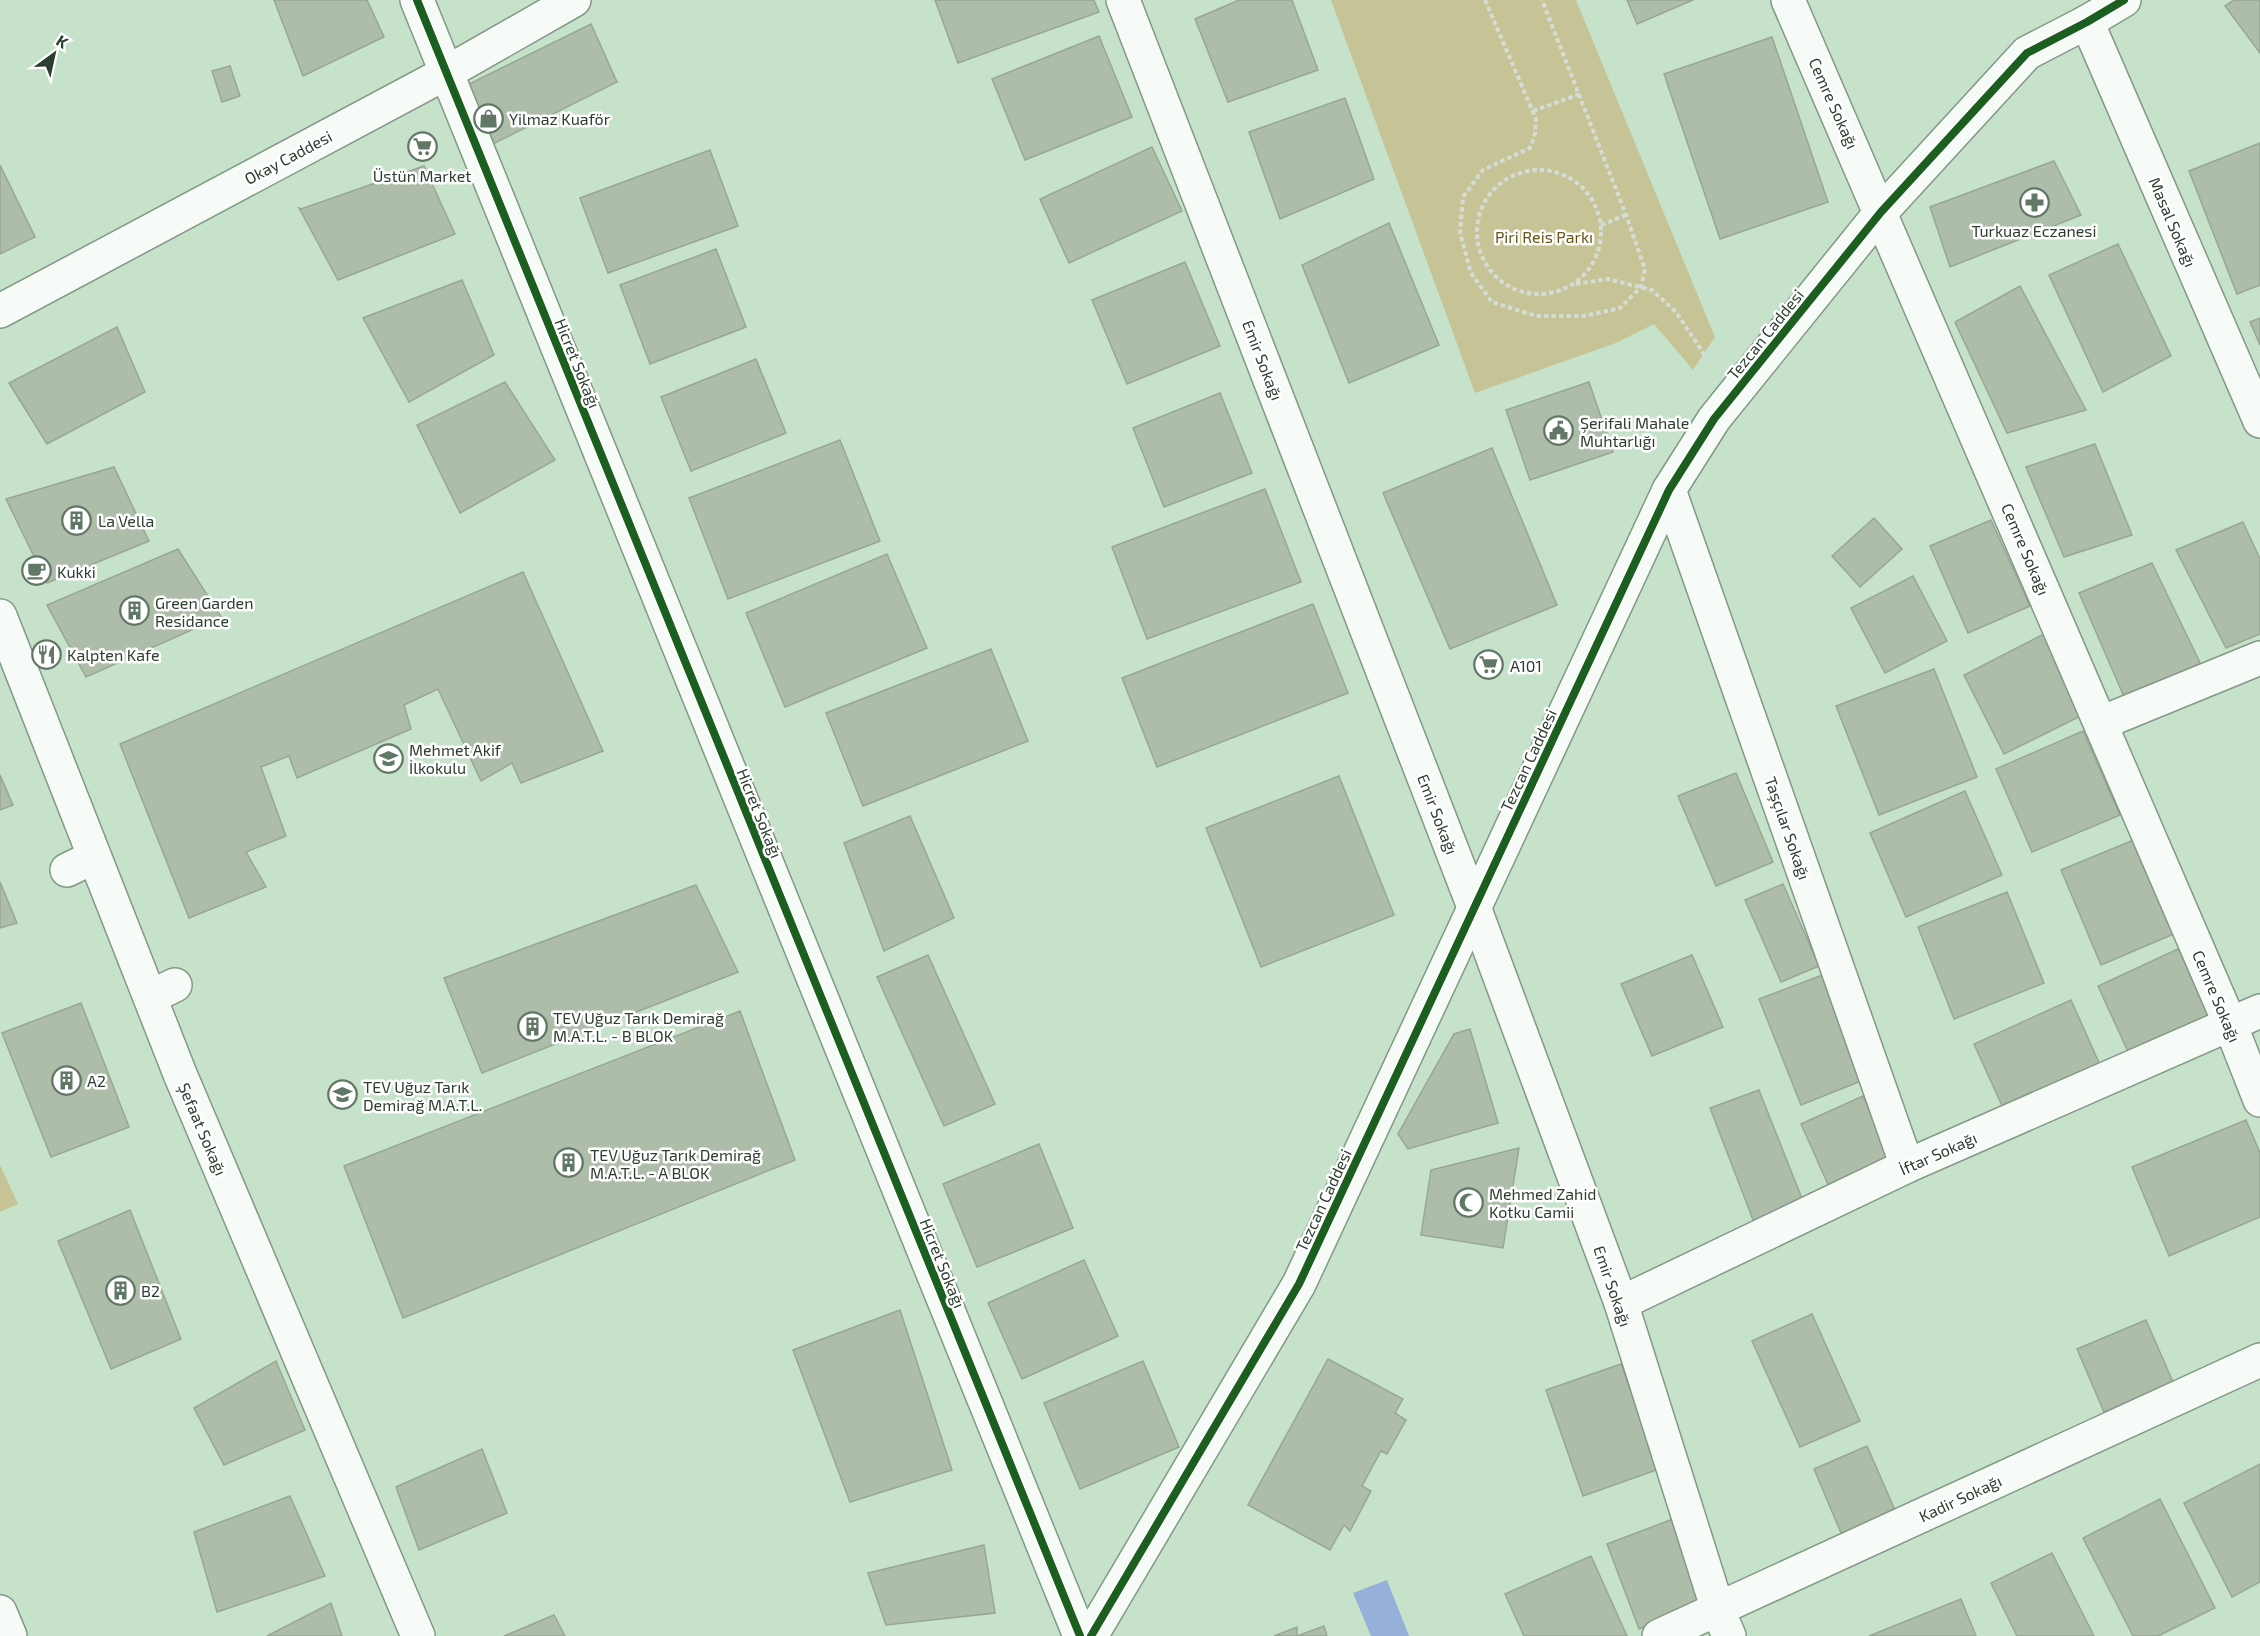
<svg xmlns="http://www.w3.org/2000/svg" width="2260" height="1636" font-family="'Exo 2',sans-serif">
	<rect width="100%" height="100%" fill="#c7e2cb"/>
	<!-- green -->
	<g fill="#c6c497">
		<path d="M 1331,0 L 1576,0 L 1715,337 L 1693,370 L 1654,324 L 1616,343 L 1475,393 Z"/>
		<path d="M 0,1165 L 18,1204 L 0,1212 Z"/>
	</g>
	<!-- water -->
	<path fill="#96b0d9" d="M 1387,1580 L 1409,1636 L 1371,1636 L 1353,1593 Z"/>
	<!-- building -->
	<g fill="#adbda9" stroke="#97a793" stroke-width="1.5">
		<path d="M 274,0 L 367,0 L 384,37 L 303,76 Z"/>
		<path d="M 935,0 L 1094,0 L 1099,12 L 958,63 Z"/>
		<path d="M 1239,0 L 1292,0 L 1318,70 L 1228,102 L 1195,19 Z"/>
		<path d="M 1627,0 L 1693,0 L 1637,24 Z"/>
		<path d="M 2234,0 L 2260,0 L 2260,53 L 2225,6 Z"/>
		<path d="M 591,24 L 617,82 L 491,145 L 467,85 Z"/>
		<path d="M 1099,36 L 1132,117 L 1025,160 L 992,79 Z"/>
		<path d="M 1772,37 L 1828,202 L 1720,239 L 1664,74 Z"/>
		<path d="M 230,66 L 240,96 L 222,102 L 212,71 Z"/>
		<path d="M 1345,98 L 1374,179 L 1280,219 L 1249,132 Z"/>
		<path d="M 2260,143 L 2260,285 L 2237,294 L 2189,171 Z"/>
		<path d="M 1152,147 L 1182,211 L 1069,263 L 1040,199 Z"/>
		<path d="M 710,150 L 738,226 L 608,273 L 580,198 Z"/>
		<path d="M 2054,161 L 2081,215 L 1950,267 L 1930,207 Z"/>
		<path d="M 0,165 L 35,237 L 0,254 Z"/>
		<path d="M 424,166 L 455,234 L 338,280 L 299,208 L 301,209 Z"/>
		<path d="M 1389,223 L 1439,345 L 1349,383 L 1302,265 Z"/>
		<path d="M 2118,244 L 2171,356 L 2103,392 L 2049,275 Z"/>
		<path d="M 716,249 L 746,327 L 650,364 L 620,285 Z"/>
		<path d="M 1185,262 L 1220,346 L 1127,384 L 1092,300 Z"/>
		<path d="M 462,280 L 494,355 L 409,402 L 363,318 Z"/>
		<path d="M 2020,286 L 2086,410 L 2007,433 L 1955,322 Z"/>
		<path d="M 2260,318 L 2260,345 L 2250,322 Z"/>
		<path d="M 117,327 L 145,392 L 47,444 L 9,383 Z"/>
		<path d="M 756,359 L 786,433 L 691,471 L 661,397 Z"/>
		<path d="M 505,382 L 555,460 L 460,513 L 417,425 Z"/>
		<path d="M 1589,382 L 1613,452 L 1530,480 L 1506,410 Z"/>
		<path d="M 1220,393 L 1252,473 L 1164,507 L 1133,428 Z"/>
		<path d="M 840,440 L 880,541 L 728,599 L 689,498 Z"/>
		<path d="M 2095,444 L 2132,535 L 2064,557 L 2026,467 Z"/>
		<path d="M 1492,448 L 1557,605 L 1450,649 L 1383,493 Z"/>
		<path d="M 114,467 L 149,541 L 47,583 L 6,499 Z"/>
		<path d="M 1265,489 L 1301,582 L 1147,639 L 1112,547 Z"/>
		<path d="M 1874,518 L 1902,549 L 1860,587 L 1832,556 Z"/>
		<path d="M 1991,520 L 2030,606 L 1968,633 L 1930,546 Z"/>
		<path d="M 2243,522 L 2260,559 L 2260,634 L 2226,648 L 2176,550 Z"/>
		<path d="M 178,549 L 221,617 L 86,677 L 47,605 Z"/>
		<path d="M 887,554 L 927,648 L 785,707 L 746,613 Z"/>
		<path d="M 2152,563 L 2201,665 L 2125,699 L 2079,593 Z"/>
		<path d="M 523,572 L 603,751 L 521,783 L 512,763 L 481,781 L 438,689 L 404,705 L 411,729 L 297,778 L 289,756 L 261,767 L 286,836 L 246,852 L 266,887 L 189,918 L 120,744 Z"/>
		<path d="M 1913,576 L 1947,641 L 1885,673 L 1851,608 Z"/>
		<path d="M 1313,604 L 1348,693 L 1157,767 L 1122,678 Z"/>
		<path d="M 2044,634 L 2085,714 L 2004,754 L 1964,675 Z"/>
		<path d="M 991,649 L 1028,741 L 863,806 L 826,713 Z"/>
		<path d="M 1934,669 L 1977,777 L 1879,815 L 1836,706 Z"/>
		<path d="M 2083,731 L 2120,815 L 2032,852 L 1996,769 Z"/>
		<path d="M 1736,773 L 1773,862 L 1716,886 L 1678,796 Z"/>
		<path d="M 0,775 L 13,805 L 0,810 Z"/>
		<path d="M 1339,776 L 1394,915 L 1261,967 L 1206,828 Z"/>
		<path d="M 1965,791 L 2002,875 L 1906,917 L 1870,833 Z"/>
		<path d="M 910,816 L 954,918 L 884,951 L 844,843 Z"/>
		<path d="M 2136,839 L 2176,933 L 2101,965 L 2061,870 Z"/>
		<path d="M 0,882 L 17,923 L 0,928 Z"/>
		<path d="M 1783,884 L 1819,966 L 1781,982 L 1745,900 Z"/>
		<path d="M 696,885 L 738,972 L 482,1073 L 444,978 Z"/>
		<path d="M 2007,892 L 2044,983 L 1954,1019 L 1918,927 Z"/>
		<path d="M 2180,948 L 2212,1018 L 2130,1056 L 2098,986 Z"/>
		<path d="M 928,955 L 995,1104 L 944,1126 L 877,977 Z"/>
		<path d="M 1692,955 L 1723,1027 L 1652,1056 L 1621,984 Z"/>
		<path d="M 1825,974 L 1866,1079 L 1801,1105 L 1759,999 Z"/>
		<path d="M 2071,1000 L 2101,1067 L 2004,1110 L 1974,1044 Z"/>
		<path d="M 81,1003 L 129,1127 L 51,1157 L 2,1033 Z"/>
		<path d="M 740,1011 L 795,1160 L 403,1318 L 344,1166 Z"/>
		<path d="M 1470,1029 L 1498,1123 L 1408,1149 L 1398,1134 L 1454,1034 Z"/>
		<path d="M 1759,1090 L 1805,1206 L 1755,1225 L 1710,1108 Z"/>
		<path d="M 1863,1096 L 1893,1161 L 1830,1189 L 1801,1124 Z"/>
		<path d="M 2246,1120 L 2260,1153 L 2260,1217 L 2169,1256 L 2132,1167 Z"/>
		<path d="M 1039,1144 L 1073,1228 L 977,1267 L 943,1184 Z"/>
		<path d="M 1519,1148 L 1503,1248 L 1421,1235 L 1431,1170 Z"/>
		<path d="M 130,1210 L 181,1339 L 111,1369 L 58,1241 Z"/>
		<path d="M 1084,1260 L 1118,1336 L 1022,1379 L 988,1303 Z"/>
		<path d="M 900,1310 L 952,1470 L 850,1502 L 793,1350 Z"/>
		<path d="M 1812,1314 L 1860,1421 L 1800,1447 L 1752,1341 Z"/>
		<path d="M 2146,1320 L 2173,1382 L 2104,1412 L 2077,1349 Z"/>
		<path d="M 1328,1359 L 1403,1399 L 1395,1413 L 1406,1420 L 1387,1454 L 1381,1451 L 1362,1486 L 1371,1491 L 1350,1531 L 1344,1525 L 1330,1550 L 1248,1505 Z"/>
		<path d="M 276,1361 L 305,1430 L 224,1465 L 194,1408 Z"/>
		<path d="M 1143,1361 L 1179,1447 L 1080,1489 L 1044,1403 Z"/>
		<path d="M 1621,1364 L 1659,1469 L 1583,1496 L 1546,1390 Z"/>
		<path d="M 1867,1446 L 1898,1517 L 1844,1540 L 1814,1469 Z"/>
		<path d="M 482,1449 L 507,1513 L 419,1550 L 396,1487 Z"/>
		<path d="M 2260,1464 L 2260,1582 L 2232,1597 L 2184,1503 Z"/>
		<path d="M 290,1496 L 325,1576 L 217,1612 L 194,1532 Z"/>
		<path d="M 2160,1499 L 2215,1608 L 2158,1636 L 2133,1636 L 2083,1538 Z"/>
		<path d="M 1673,1519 L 1705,1604 L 1639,1629 L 1607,1544 Z"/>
		<path d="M 984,1545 L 995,1613 L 886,1625 L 868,1573 Z"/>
		<path d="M 2052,1553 L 2094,1636 L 2017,1636 L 1991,1583 Z"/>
		<path d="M 1591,1556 L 1627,1636 L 1524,1636 L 1505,1594 Z"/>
		<path d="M 1961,1599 L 1976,1636 L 1869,1636 Z"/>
		<path d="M 331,1603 L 342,1636 L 267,1636 Z"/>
		<path d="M 554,1615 L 565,1636 L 504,1636 Z"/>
		<path d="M 1324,1626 L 1327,1636 L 1274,1636 L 1297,1627 L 1297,1636 Z"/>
	</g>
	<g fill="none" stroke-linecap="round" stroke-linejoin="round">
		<defs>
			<g id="minor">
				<path d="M 417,0 L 1080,1636"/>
				<path d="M 1123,0 L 1474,907 L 1621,1303 L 1718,1610 L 1729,1636"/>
				<path d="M 1788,0 L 2230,1024 L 2260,1100"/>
				<path d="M 2087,22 L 2260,421"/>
				<path d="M 0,311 L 446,73 L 574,0"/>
				<path d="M 1669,490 L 1907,1166"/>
				<path d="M 0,616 L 180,1074 L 418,1636"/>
				<path d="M 2101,723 L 2260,658"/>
				<path d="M 67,870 L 94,857"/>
				<path d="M 150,997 L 175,985"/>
				<path d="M 1621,1303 L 1907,1166 L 2260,1011"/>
				<path d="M 0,1612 L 10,1636"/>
				<path d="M 1091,1636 L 1299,1284 L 1669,490 L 1714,419 L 1881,212 L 2027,53 L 2087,22 L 2124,0"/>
				<path d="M 1659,1636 L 2260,1360"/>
			</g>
		</defs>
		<!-- minor casing -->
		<use href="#minor" stroke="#839887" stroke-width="36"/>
		<!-- path -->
		<g stroke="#d4ddd5" stroke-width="4" stroke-dasharray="4.5 3" stroke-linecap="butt">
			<path d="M 1485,0 L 1536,119 L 1535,134 L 1530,148 L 1483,170 L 1463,197 L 1460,233 L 1471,273 L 1492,302 L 1536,316 L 1584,316 L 1620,308 L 1641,287 L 1645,269 L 1626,215 L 1542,0"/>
			<path d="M 1533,111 L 1580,94"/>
			<circle cx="1539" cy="232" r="62"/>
			<path d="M 1601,225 L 1626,215"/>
			<path d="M 1576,284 L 1608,279 L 1652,290 L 1676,312 L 1712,366"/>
		</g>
		<!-- minor -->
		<use href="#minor" stroke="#f7fbf7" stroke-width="33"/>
		<defs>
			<g id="cycleway">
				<path d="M 417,0 L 1080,1636"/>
				<path d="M 1091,1636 L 1299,1284 L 1669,490 L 1714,419 L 1881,212 L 2027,53 L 2087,22 L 2124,0"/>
			</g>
		</defs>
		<!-- cycleway casing -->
		<use href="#cycleway" stroke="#fff" stroke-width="11"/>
		<!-- cycleway -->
		<use href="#cycleway" stroke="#1b5e20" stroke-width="8"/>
	</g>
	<!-- icons -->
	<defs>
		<symbol id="shop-ring" viewBox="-11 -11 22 22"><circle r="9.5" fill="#fff" stroke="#627866" stroke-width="1.5"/><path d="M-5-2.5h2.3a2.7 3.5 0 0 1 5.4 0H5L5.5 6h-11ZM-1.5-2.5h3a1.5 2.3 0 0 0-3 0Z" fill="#627866"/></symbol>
		<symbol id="supermarket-ring" viewBox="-11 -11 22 22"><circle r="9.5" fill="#fff" stroke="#627866" stroke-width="1.5"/><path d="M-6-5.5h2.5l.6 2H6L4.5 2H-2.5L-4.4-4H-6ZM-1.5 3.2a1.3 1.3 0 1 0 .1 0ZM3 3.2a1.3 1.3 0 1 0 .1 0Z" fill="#627866"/></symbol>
		<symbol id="pharmacy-ring" viewBox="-11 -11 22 22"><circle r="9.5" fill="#fff" stroke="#627866" stroke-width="1.5"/><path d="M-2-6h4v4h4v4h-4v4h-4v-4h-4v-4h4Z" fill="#627866"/></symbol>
		<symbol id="civic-ring" viewBox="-11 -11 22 22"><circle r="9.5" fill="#fff" stroke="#627866" stroke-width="1.5"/><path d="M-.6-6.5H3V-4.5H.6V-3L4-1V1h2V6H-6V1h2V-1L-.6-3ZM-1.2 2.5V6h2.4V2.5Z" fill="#627866"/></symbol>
		<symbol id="building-ring" viewBox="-11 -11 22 22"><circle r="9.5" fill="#fff" stroke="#627866" stroke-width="1.5"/><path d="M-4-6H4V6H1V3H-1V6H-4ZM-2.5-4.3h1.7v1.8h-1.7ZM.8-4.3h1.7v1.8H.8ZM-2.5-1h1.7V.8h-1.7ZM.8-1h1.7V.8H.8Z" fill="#627866"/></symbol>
		<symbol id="cafe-ring" viewBox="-11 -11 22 22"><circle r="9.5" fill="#fff" stroke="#627866" stroke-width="1.5"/><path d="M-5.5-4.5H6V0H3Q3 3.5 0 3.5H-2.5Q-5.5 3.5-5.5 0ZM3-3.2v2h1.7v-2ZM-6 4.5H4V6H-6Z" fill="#627866"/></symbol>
		<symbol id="restaurant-ring" viewBox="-11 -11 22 22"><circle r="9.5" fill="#fff" stroke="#627866" stroke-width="1.5"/><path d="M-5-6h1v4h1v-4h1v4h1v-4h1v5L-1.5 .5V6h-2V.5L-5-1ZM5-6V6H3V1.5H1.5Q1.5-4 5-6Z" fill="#627866"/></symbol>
		<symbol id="school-ring" viewBox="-11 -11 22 22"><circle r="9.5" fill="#fff" stroke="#627866" stroke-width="1.5"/><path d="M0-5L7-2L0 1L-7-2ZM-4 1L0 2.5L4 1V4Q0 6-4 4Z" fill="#627866"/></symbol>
		<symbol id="mosque-ring" viewBox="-11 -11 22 22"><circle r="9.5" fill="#fff" stroke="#627866" stroke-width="1.5"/><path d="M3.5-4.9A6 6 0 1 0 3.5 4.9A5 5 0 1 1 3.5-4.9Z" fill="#627866"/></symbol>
	</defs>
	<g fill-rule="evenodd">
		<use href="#shop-ring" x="472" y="102" width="33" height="33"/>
		<use href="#supermarket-ring" x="406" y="130" width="33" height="33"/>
		<use href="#pharmacy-ring" x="2018" y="186" width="33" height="33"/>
		<use href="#civic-ring" x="1542" y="414" width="33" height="33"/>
		<use href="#building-ring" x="60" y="504" width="33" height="33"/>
		<use href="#cafe-ring" x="20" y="554" width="33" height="33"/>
		<use href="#building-ring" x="118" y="594" width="33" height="33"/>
		<use href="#restaurant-ring" x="30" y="638" width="33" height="33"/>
		<use href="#supermarket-ring" x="1472" y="648" width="33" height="33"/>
		<use href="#school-ring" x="372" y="742" width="33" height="33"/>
		<use href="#building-ring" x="516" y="1010" width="33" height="33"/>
		<use href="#building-ring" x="50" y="1064" width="33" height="33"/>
		<use href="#school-ring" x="326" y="1078" width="33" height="33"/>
		<use href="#building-ring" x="552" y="1146" width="33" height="33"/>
		<use href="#mosque-ring" x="1452" y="1186" width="33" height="33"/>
		<use href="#building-ring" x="104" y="1274" width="33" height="33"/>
	</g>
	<g text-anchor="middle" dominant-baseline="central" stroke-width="5" stroke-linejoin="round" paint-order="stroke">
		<!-- street labels -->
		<g font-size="16" fill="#2c3f2f" stroke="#fff">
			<text transform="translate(1834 103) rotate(66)">Cemre Sokağı</text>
			<text transform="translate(288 157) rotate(-28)">Okay Caddesi</text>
			<text transform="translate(2173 222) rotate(67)">Masal Sokağı</text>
			<text transform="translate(1765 334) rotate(-51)">Tezcan Caddesi</text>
			<text transform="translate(1263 360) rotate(69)">Emir Sokağı</text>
			<text transform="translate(578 363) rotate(68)">Hicret Sokağı</text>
			<text transform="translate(2026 549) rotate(67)">Cemre Sokağı</text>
			<text transform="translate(1528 760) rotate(-65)">Tezcan Caddesi</text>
			<text transform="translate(760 813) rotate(68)">Hicret Sokağı</text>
			<text transform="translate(1438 814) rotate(69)">Emir Sokağı</text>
			<text transform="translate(1788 828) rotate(71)">Taşçılar Sokağı</text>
			<text transform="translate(2217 996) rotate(67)">Cemre Sokağı</text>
			<text transform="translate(203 1129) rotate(67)">Şefaat Sokağı</text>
			<text transform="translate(1938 1153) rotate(-24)">İftar Sokağı</text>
			<text transform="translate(1323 1200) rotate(-65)">Tezcan Caddesi</text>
			<text transform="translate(943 1263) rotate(68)">Hicret Sokağı</text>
			<text transform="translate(1613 1286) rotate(71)">Emir Sokağı</text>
			<text transform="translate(1960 1498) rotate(-25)">Kadir Sokağı</text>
		</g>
		<!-- poi labels -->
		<g font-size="16" fill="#2c3f2f" stroke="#fff" text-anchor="start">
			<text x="509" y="118">Yilmaz Kuaför</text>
			<text x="422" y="175" text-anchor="middle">Üstün Market</text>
			<text x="2034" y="230" text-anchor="middle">Turkuaz Eczanesi</text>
			<text x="1580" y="422">Şerifali Mahale<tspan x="1580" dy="18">Muhtarlığı</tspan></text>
			<text x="98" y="520">La Vella</text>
			<text x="57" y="571">Kukki</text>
			<text x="155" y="602">Green Garden<tspan x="155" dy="18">Residance</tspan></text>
			<text x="67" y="654">Kalpten Kafe</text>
			<text x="1510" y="665">A101</text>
			<text x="409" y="749">Mehmet Akif<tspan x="409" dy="18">İlkokulu</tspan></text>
			<text x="553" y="1017">TEV Uğuz Tarık Demirağ<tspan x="553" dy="18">M.A.T.L. - B BLOK</tspan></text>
			<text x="87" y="1080">A2</text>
			<text x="363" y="1086">TEV Uğuz Tarık<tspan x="363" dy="18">Demirağ M.A.T.L.</tspan></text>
			<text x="590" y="1154">TEV Uğuz Tarık Demirağ<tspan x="590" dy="18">M.A.T.L. - A BLOK</tspan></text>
			<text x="1489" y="1193">Mehmed Zahid<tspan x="1489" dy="18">Kotku Camii</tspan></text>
			<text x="141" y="1290">B2</text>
		</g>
		<!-- park labels -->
		<g font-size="16" fill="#695417" stroke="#fff">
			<text x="1544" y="236">Piri Reis Parkı</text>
		</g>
	</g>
	<!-- north arrow -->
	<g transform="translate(54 54) rotate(33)" stroke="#ffffff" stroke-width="4.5" paint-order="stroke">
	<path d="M0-4.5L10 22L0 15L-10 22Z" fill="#2c3f2f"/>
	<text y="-9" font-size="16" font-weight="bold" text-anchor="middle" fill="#2c3f2f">K</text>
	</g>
</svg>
